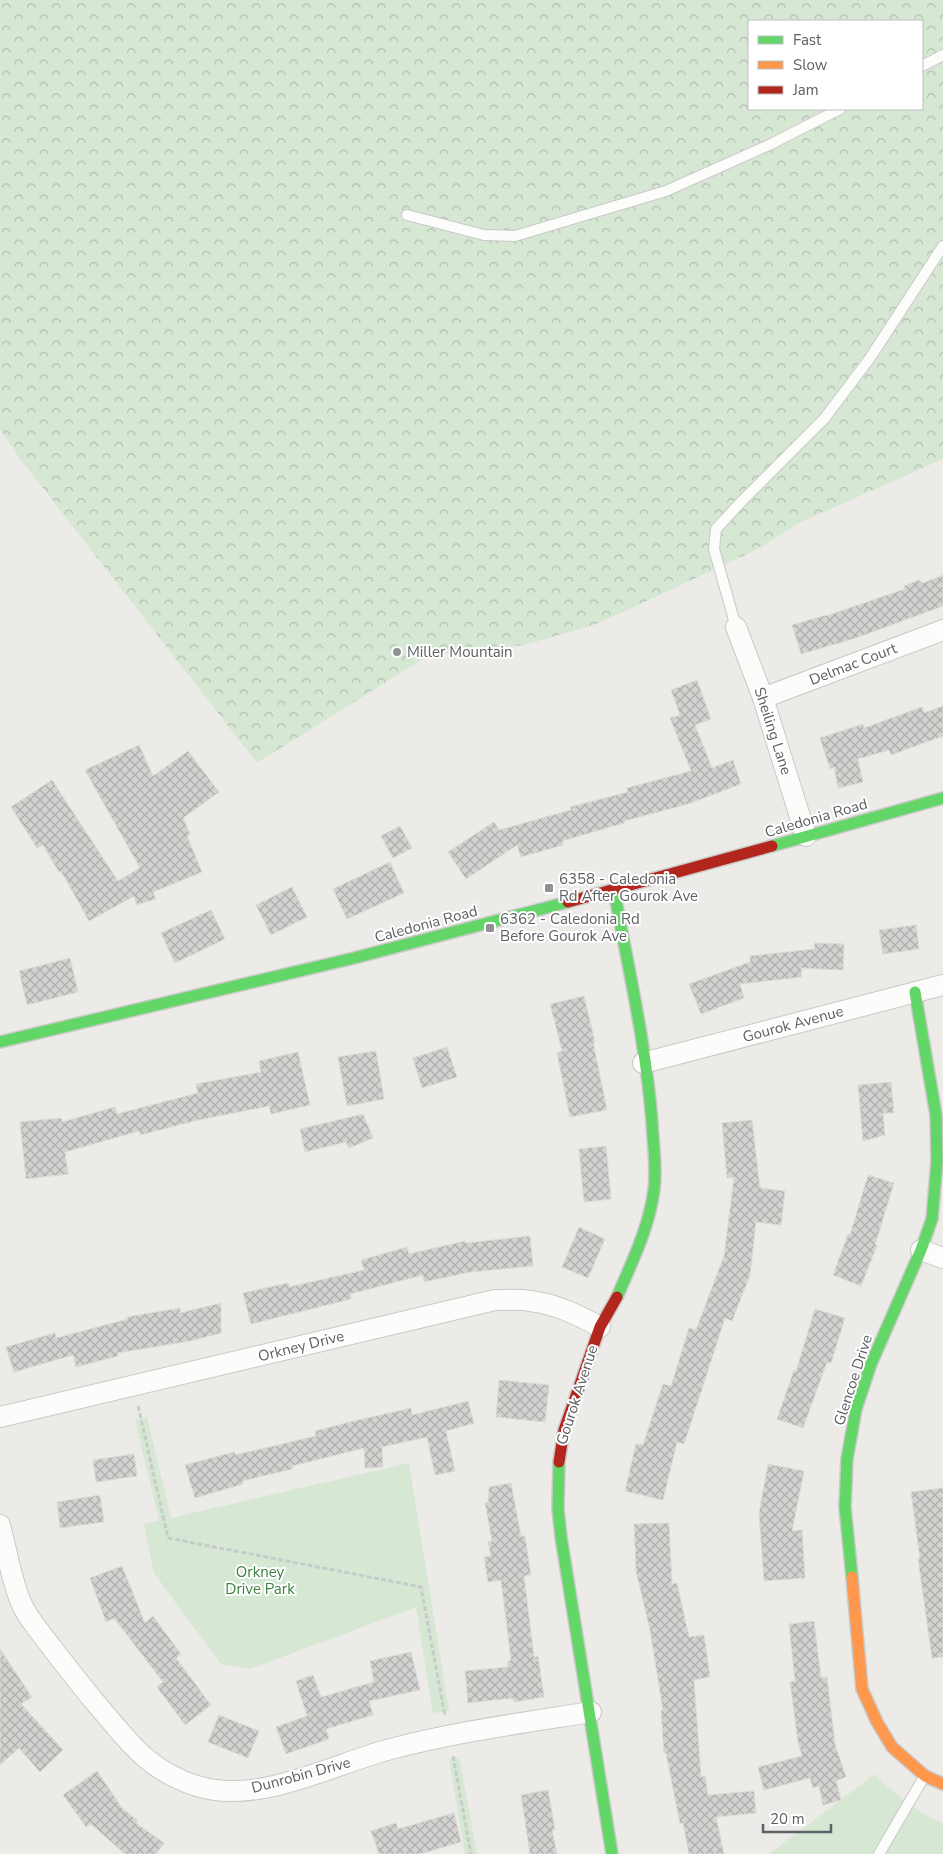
<svg xmlns="http://www.w3.org/2000/svg" width="943" height="1854" font-family="'Nunito Sans',sans-serif">
	<defs>
		<pattern id="forest-crowns" width="20" height="18" patternUnits="userSpaceOnUse" patternTransform="scale(1.25)"><rect width="20" height="18" fill="#d6e7d4"/><path d="M2 6a3 3 0 1 1 6 0M12 15a3 3 0 1 1 6 0" fill="none" stroke="#b1bfb0"/></pattern>
		<pattern id="building-cross-hatch" width="8" height="8" patternUnits="userSpaceOnUse" patternTransform="scale(1.25)"><rect width="8" height="8" fill="#d3d2d0"/><path d="M0 0l8 8M0 8l8-8" fill="none" stroke="#aeaeac"/></pattern>
	</defs>
	<rect width="100%" height="100%" fill="#ecebe7"/>
	<!-- green -->
	<g fill="#d6e7d4">
		<path d="M 147,1417 L 171,1518 L 409,1463 L 449,1711 L 433,1713 L 416,1607 L 250,1669 L 221,1664 L 154,1573 L 144,1524 L 159,1520 L 135,1420 Z"/>
		<path d="M 459,1757 L 477,1854 L 465,1854 L 449,1759 Z"/>
		<path d="M 875,1774 C 895,1796 917,1811 943,1824 L 943,1854 L 769,1854 Z"/>
	</g>
	<!-- forest -->
	<path fill="url(#forest-crowns)" fill-rule="evenodd" d="M 0,0 L 943,0 L 943,459 L 801,522 L 756,550 L 597,624 L 524,645 L 429,655 L 257,763 L 18,456 L 0,429 ZM 749,21 L 922,21 L 922,109 L 749,109 Z"/>
	<!-- building -->
	<g fill="url(#building-cross-hatch)" stroke="#dbdad6">
		<path d="M 943,575 L 943,606 L 856,638 L 801,654 L 792,625 L 826,615 L 826,616 L 905,589 L 904,586 L 919,580 L 923,583 Z"/>
		<path d="M 697,680 L 711,719 L 695,725 L 712,768 L 733,760 L 741,784 L 688,804 L 624,821 L 624,823 L 562,841 L 563,845 L 521,857 L 517,845 L 466,879 L 448,852 L 494,822 L 499,830 L 571,810 L 570,807 L 628,792 L 627,788 L 691,771 L 670,718 L 680,715 L 671,690 Z"/>
		<path d="M 943,706 L 943,736 L 891,755 L 889,750 L 858,759 L 863,782 L 838,788 L 834,767 L 830,769 L 820,738 L 863,724 L 864,728 L 922,707 L 924,713 Z"/>
		<path d="M 139,745 L 153,776 L 188,751 L 219,792 L 183,818 L 190,834 L 187,836 L 202,872 L 153,892 L 156,899 L 137,905 L 134,896 L 89,921 L 61,871 L 59,872 L 43,845 L 37,848 L 11,807 L 52,780 L 118,881 L 140,868 L 85,770 Z"/>
		<path d="M 400,826 L 412,848 L 393,858 L 381,836 Z"/>
		<path d="M 390,862 L 404,893 L 347,919 L 333,889 Z"/>
		<path d="M 292,887 L 307,917 L 271,935 L 256,905 Z"/>
		<path d="M 211,910 L 225,939 L 175,963 L 161,933 Z"/>
		<path d="M 916,925 L 919,949 L 883,954 L 879,930 Z"/>
		<path d="M 815,943 L 844,944 L 843,970 L 801,968 L 802,977 L 740,984 L 744,998 L 701,1014 L 689,984 L 750,962 L 750,956 L 814,949 Z"/>
		<path d="M 70,958 L 78,992 L 27,1005 L 19,971 Z"/>
		<path d="M 584,996 L 595,1042 L 593,1042 L 607,1110 L 570,1117 L 557,1053 L 562,1051 L 550,1004 Z"/>
		<path d="M 447,1047 L 457,1077 L 422,1088 L 413,1058 Z"/>
		<path d="M 376,1051 L 384,1099 L 347,1106 L 338,1057 Z"/>
		<path d="M 298,1052 L 310,1105 L 271,1114 L 269,1106 L 198,1120 L 140,1135 L 139,1131 L 65,1152 L 68,1174 L 26,1179 L 20,1122 L 61,1118 L 62,1122 L 115,1107 L 117,1114 L 198,1093 L 196,1084 L 261,1072 L 259,1061 Z"/>
		<path d="M 891,1082 L 894,1113 L 883,1113 L 885,1135 L 863,1141 L 858,1085 Z"/>
		<path d="M 363,1114 L 373,1138 L 349,1148 L 346,1142 L 305,1152 L 300,1129 Z"/>
		<path d="M 752,1120 L 760,1188 L 785,1191 L 781,1225 L 756,1222 L 750,1275 L 732,1321 L 725,1318 L 684,1444 L 677,1442 L 663,1500 L 625,1491 L 636,1444 L 643,1445 L 663,1384 L 671,1386 L 689,1328 L 696,1330 L 724,1256 L 734,1177 L 727,1178 L 722,1123 Z"/>
		<path d="M 606,1146 L 611,1199 L 584,1202 L 579,1149 Z"/>
		<path d="M 868,1175 L 894,1183 L 875,1245 L 877,1245 L 861,1286 L 833,1275 L 848,1234 L 850,1235 Z"/>
		<path d="M 579,1227 L 605,1239 L 588,1278 L 562,1267 Z"/>
		<path d="M 530,1236 L 533,1266 L 470,1272 L 424,1282 L 423,1275 L 350,1294 L 351,1299 L 251,1324 L 243,1293 L 288,1283 L 289,1287 L 364,1270 L 361,1260 L 407,1247 L 409,1254 L 465,1241 L 466,1243 Z"/>
		<path d="M 221,1303 L 221,1333 L 190,1341 L 117,1353 L 118,1356 L 76,1367 L 73,1355 L 14,1372 L 6,1347 L 55,1333 L 56,1338 L 128,1319 L 127,1317 L 180,1308 L 180,1313 Z"/>
		<path d="M 815,1309 L 845,1318 L 831,1363 L 827,1362 L 803,1428 L 777,1419 L 794,1370 L 796,1371 Z"/>
		<path d="M 499,1380 L 549,1385 L 545,1422 L 496,1417 Z"/>
		<path d="M 468,1401 L 474,1423 L 446,1431 L 455,1471 L 435,1475 L 427,1437 L 382,1447 L 383,1467 L 365,1468 L 364,1448 L 292,1466 L 292,1469 L 242,1481 L 243,1484 L 195,1498 L 185,1465 L 234,1452 L 235,1455 L 316,1436 L 315,1431 L 354,1421 L 411,1408 L 412,1415 Z"/>
		<path d="M 134,1454 L 137,1476 L 96,1482 L 93,1460 Z"/>
		<path d="M 768,1464 L 804,1471 L 792,1531 L 802,1530 L 805,1578 L 764,1581 L 759,1513 Z"/>
		<path d="M 511,1483 L 521,1536 L 525,1536 L 531,1575 L 524,1576 L 534,1657 L 538,1656 L 544,1697 L 514,1702 L 513,1698 L 468,1703 L 465,1671 L 508,1667 L 508,1661 L 511,1660 L 501,1580 L 488,1582 L 484,1557 L 491,1556 L 488,1542 L 492,1541 L 485,1503 L 488,1503 L 489,1487 Z"/>
		<path d="M 943,1488 L 943,1657 L 932,1658 L 918,1559 L 920,1559 L 911,1492 Z"/>
		<path d="M 100,1495 L 104,1522 L 60,1528 L 57,1502 Z"/>
		<path d="M 669,1523 L 672,1584 L 677,1583 L 689,1637 L 704,1635 L 710,1677 L 694,1680 L 701,1777 L 705,1776 L 708,1795 L 754,1791 L 756,1813 L 716,1817 L 724,1854 L 689,1854 L 683,1823 L 680,1824 L 666,1753 L 664,1753 L 661,1710 L 663,1710 L 650,1630 L 636,1571 L 634,1524 Z"/>
		<path d="M 122,1566 L 145,1623 L 153,1616 L 181,1654 L 176,1658 L 211,1705 L 185,1725 L 157,1687 L 163,1682 L 114,1618 L 106,1622 L 90,1578 Z"/>
		<path d="M 814,1621 L 821,1678 L 827,1677 L 835,1744 L 846,1777 L 836,1781 L 841,1800 L 823,1805 L 819,1786 L 813,1788 L 810,1778 L 764,1790 L 758,1767 L 802,1756 L 798,1742 L 790,1682 L 795,1681 L 789,1624 Z"/>
		<path d="M 0,1649 L 32,1697 L 21,1704 L 63,1750 L 40,1772 L 19,1748 L 0,1765 Z"/>
		<path d="M 411,1652 L 420,1690 L 369,1701 L 373,1715 L 326,1729 L 329,1739 L 286,1754 L 276,1727 L 307,1716 L 296,1681 L 313,1675 L 321,1697 L 374,1682 L 370,1661 Z"/>
		<path d="M 219,1715 L 259,1731 L 248,1758 L 208,1742 Z"/>
		<path d="M 97,1771 L 122,1808 L 138,1821 L 136,1823 L 164,1843 L 156,1854 L 125,1854 L 91,1824 L 86,1827 L 63,1795 Z"/>
		<path d="M 548,1790 L 555,1830 L 552,1830 L 557,1854 L 530,1854 L 521,1795 Z"/>
		<path d="M 454,1813 L 461,1842 L 420,1854 L 379,1854 L 371,1831 L 396,1823 L 398,1829 Z"/>
	</g>
	<g fill="none" stroke-linecap="round" stroke-linejoin="round">
		<defs>
			<g id="lane">
				<path d="M 922,66 L 943,55"/>
				<path d="M 407,215 L 484,235 L 515,236 L 666,191 L 769,145 L 840,109"/>
				<path d="M 736,627 L 714,549 L 716,529 L 740,503 L 824,419 L 870,358 L 943,246"/>
				<path d="M 879,1854 L 924,1777"/>
			</g>
			<g id="street">
				<path d="M 736,627 L 763,698 L 806,836"/>
				<path d="M 763,698 L 943,630"/>
				<path d="M 643,1063 L 943,985"/>
				<path d="M 921,1250 L 943,1258"/>
				<path d="M 0,1417 L 495,1300 C 506,1300 519,1299 530,1301 C 556,1304 578,1315 600,1327"/>
				<path d="M 0,1525 C 7,1551 11,1580 22,1605 C 29,1620 42,1634 52,1648 C 66,1666 80,1684 94,1701 C 127,1739 146,1770 197,1786 C 257,1805 329,1766 387,1750 C 454,1732 522,1723 591,1712"/>
			</g>
			<g id="fast">
				<path d="M 772,846 L 943,798"/>
				<path d="M 614,890 C 628,967 646,1044 652,1122 C 653,1144 657,1167 654,1190 C 649,1228 632,1262 617,1297"/>
				<path d="M 0,1042 L 354,958 L 568,902"/>
				<path d="M 559,1462 L 558,1509 L 561,1537 L 612,1854"/>
				<path d="M 852,1577 L 845,1507 L 847,1459 L 856,1409 L 871,1364 L 921,1250 L 932,1219 L 937,1161 L 936,1115 L 915,992"/>
			</g>
			<path id="slow" d="M 852,1577 L 862,1689 L 877,1722 L 892,1747 L 925,1776 L 943,1784"/>
			<g id="jam">
				<path d="M 568,902 L 772,846"/>
				<path d="M 559,1462 L 564,1430 L 600,1327 L 617,1297"/>
			</g>
		</defs>
		<!-- lane casing -->
		<use href="#lane" stroke="#c9c9c9" stroke-width="12"/>
		<!-- street casing -->
		<use href="#street" stroke="#c9c9c9" stroke-width="22"/>
		<!-- fast casing -->
		<use href="#fast" stroke="#c9c9c8" stroke-width="14"/>
		<!-- slow casing -->
		<use href="#slow" stroke="#c9c9c8" stroke-width="14"/>
		<!-- jam casing -->
		<use href="#jam" stroke="#c9c9c8" stroke-width="14"/>
		<!-- path -->
		<g stroke="#c8ccc9" stroke-width="3" stroke-dasharray="5 2.5" stroke-linecap="butt">
			<path d="M 138,1406 L 168,1538 L 421,1587 L 445,1716"/>
			<path d="M 453,1756 L 471,1854"/>
		</g>
		<!-- lane -->
		<use href="#lane" stroke="#fcfcfb" stroke-width="10"/>
		<!-- street -->
		<use href="#street" stroke="#fcfcfb" stroke-width="20"/>
		<!-- fast -->
		<use href="#fast" stroke="#63d668" stroke-width="11"/>
		<!-- slow -->
		<use href="#slow" stroke="#ff974d" stroke-width="11"/>
		<!-- jam -->
		<use href="#jam" stroke="#b3261e" stroke-width="11"/>
	</g>
	<!-- markers -->
	<g fill="#8f9192" stroke="#fff" stroke-width="2">
		<circle cx="397" cy="652" r="5"/>
		<rect x="544" y="883" width="10" height="10" rx="2.5"/>
		<rect x="485" y="923" width="10" height="10" rx="2.5"/>
	</g>
	<g text-anchor="middle" dominant-baseline="central" stroke-width="4" stroke-linejoin="round" paint-order="stroke">
		<!-- poi labels -->
		<g font-size="15" fill="#5d6064" stroke="#fff" text-anchor="start">
			<text x="407" y="652">Miller Mountain</text>
			<text x="559" y="879">6358 - Caledonia<tspan x="559" dy="17">Rd After Gourok Ave</tspan></text>
			<text x="500" y="919">6362 - Caledonia Rd<tspan x="500" dy="17">Before Gourok Ave</tspan></text>
		</g>
		<!-- street labels -->
		<g font-size="15" fill="#5d6064" stroke="#fff">
			<text transform="translate(853 664) rotate(-21)">Delmac Court</text>
			<text transform="translate(773 731) rotate(72)">Sheiling Lane</text>
			<text transform="translate(816 818) rotate(-16)">Caledonia Road</text>
			<text transform="translate(426 924) rotate(-15)">Caledonia Road</text>
			<text transform="translate(793 1024) rotate(-15)">Gourok Avenue</text>
			<text transform="translate(301 1346) rotate(-14)">Orkney Drive</text>
			<text transform="translate(853 1380) rotate(-72)">Glencoe Drive</text>
			<text transform="translate(577 1395) rotate(-72)">Gourok Avenue</text>
			<text transform="translate(301 1775) rotate(-15)">Dunrobin Drive</text>
		</g>
		<!-- park labels -->
		<g font-size="15" fill="#3d833f" stroke="#fff">
			<text x="260" y="1572">Orkney<tspan x="260" dy="17">Drive Park</tspan></text>
		</g>
	</g>
	<!-- legend -->
	<rect x="748" y="20" width="175" height="90" fill="#ffffff" stroke="#bebfc1"/>
	<rect x="758" y="36" width="25" height="8" fill="#63d668" stroke="#bebfc1"/>
	<text x="793" y="45" font-size="15" fill="#5d6064">Fast</text>
	<rect x="758" y="61" width="25" height="8" fill="#ff974d" stroke="#bebfc1"/>
	<text x="793" y="70" font-size="15" fill="#5d6064">Slow</text>
	<rect x="758" y="86" width="25" height="8" fill="#b3261e" stroke="#bebfc1"/>
	<text x="793" y="95" font-size="15" fill="#5d6064">Jam</text>
	<!-- scale -->
	<path d="M763 1824v8h68v-8" fill="none" stroke="#5d6064" stroke-width="2.5"/>
	<text x="770" y="1824" font-size="15" fill="#5d6064" stroke="#ffffff" stroke-width="4" paint-order="stroke">20 m</text>
</svg>
